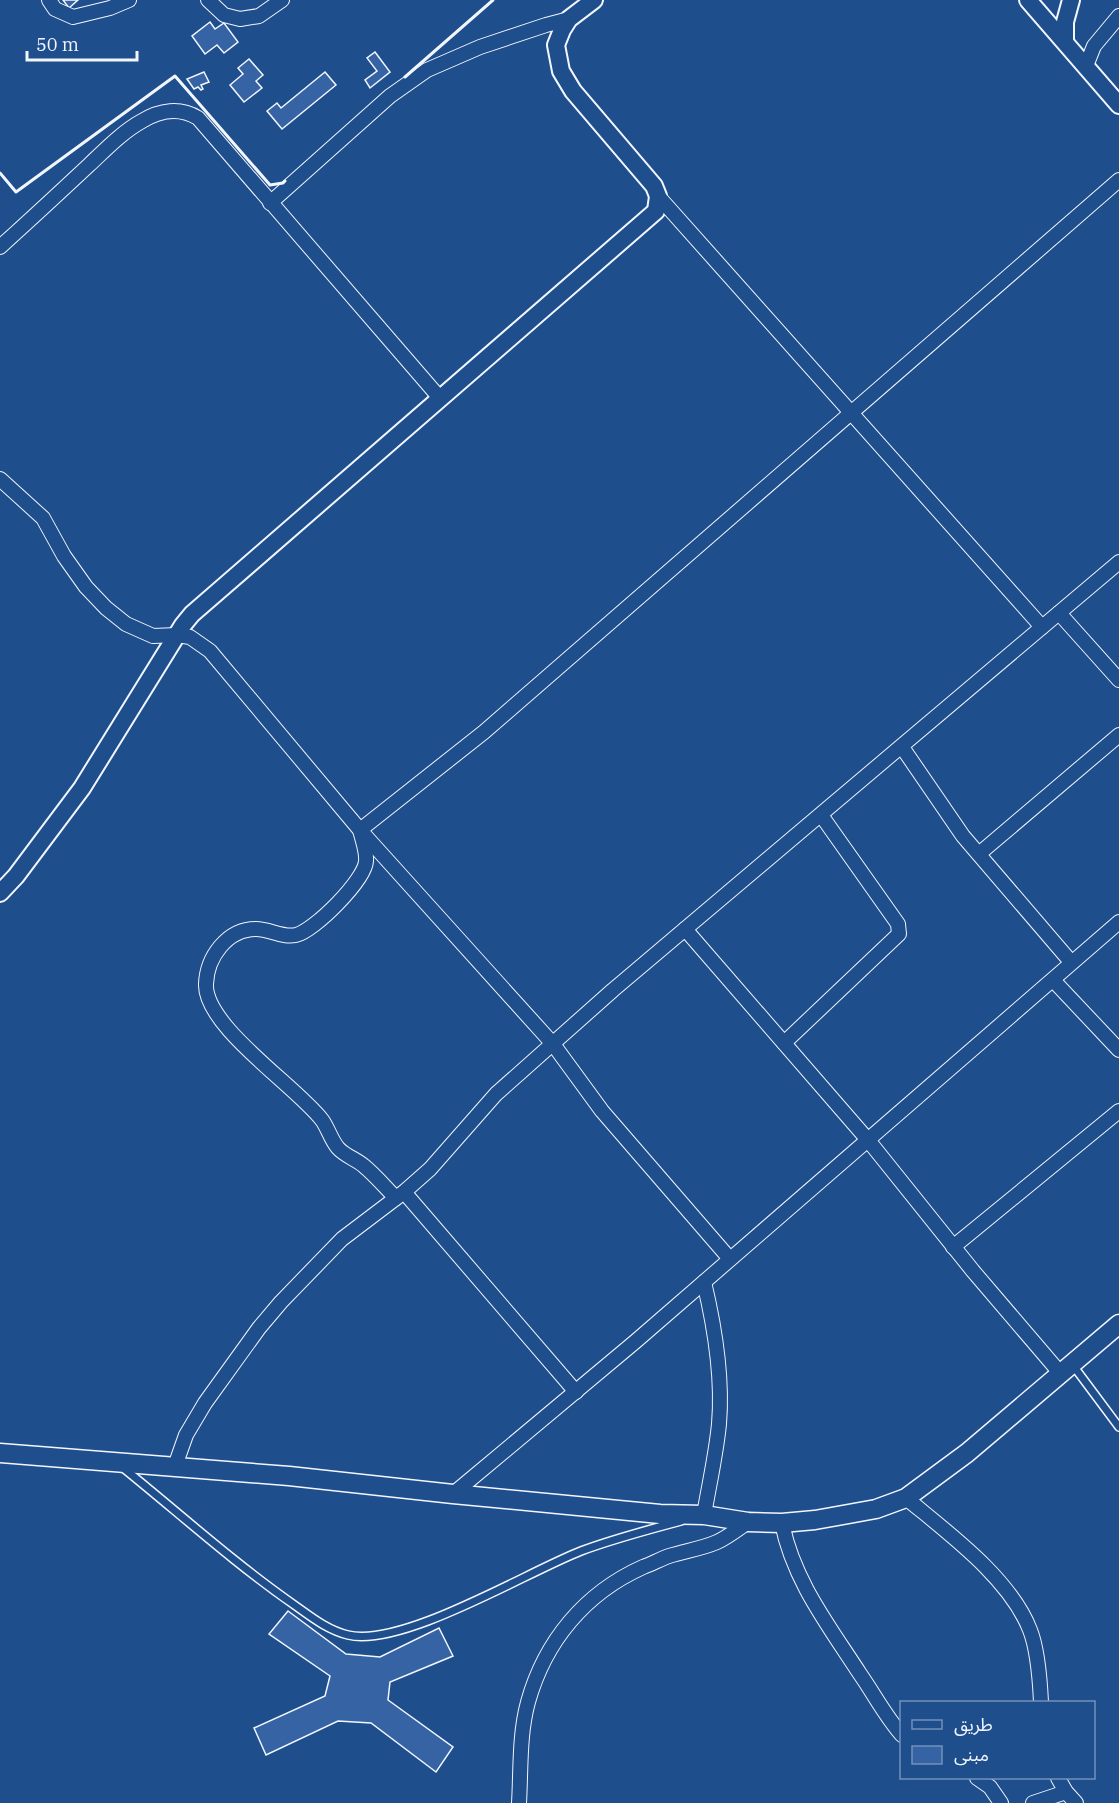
<svg xmlns="http://www.w3.org/2000/svg" width="1119" height="1803" font-family="'IBM Plex Serif','Noto Sans Arabic',serif">
	<rect width="100%" height="100%" fill="#1f4e8c"/>
	<!-- building -->
	<g fill="#3563a3" stroke="#f2f6ff" stroke-width="1.5">
		<path d="M 63,0 L 78,0 L 69,8 Z"/>
		<path d="M 210,22 L 215,29 L 224,23 L 238,42 L 224,53 L 217,45 L 205,54 L 192,36 Z"/>
		<path d="M 375,52 L 390,72 L 370,88 L 365,80 L 377,71 L 367,58 Z"/>
		<path d="M 249,59 L 263,75 L 256,81 L 262,88 L 244,102 L 230,85 L 243,74 L 238,68 Z"/>
		<path d="M 204,72 L 209,82 L 201,85 L 203,89 L 201,90 L 198,87 L 194,89 L 187,79 Z"/>
		<path d="M 325,72 L 336,85 L 282,129 L 267,111 L 277,103 L 281,108 Z"/>
		<path d="M 288,1611 L 346,1654 L 380,1657 L 439,1628 L 453,1656 L 390,1682 L 388,1700 L 453,1747 L 436,1772 L 371,1723 L 338,1721 L 266,1755 L 254,1728 L 325,1696 L 330,1676 L 269,1634 Z"/>
	</g>
	<g fill="none" stroke-linecap="round" stroke-linejoin="round">
		<defs>
			<g id="service">
				<path d="M 1072,1364 L 1119,1427"/>
				<path d="M 122,1467 C 179,1513 233,1562 293,1604 C 310,1616 327,1630 348,1635 C 402,1648 527,1572 581,1551 C 613,1539 647,1530 681,1521"/>
			</g>
			<g id="minor">
				<path d="M 49,0 L 55,9 L 73,17 L 110,8 L 129,0"/>
				<path d="M 208,0 L 224,15 L 240,19 L 259,16 L 282,0"/>
				<path d="M 1086,66 L 1094,46 L 1119,16"/>
				<path d="M 658,196 L 1042,627"/>
				<path d="M 270,203 L 390,96 L 427,70 L 480,47 L 546,25 L 569,19"/>
				<path d="M 0,247 C 30,220 59,193 89,165 C 105,150 122,132 142,121 C 160,110 180,107 198,118 L 439,397"/>
				<path d="M 0,479 L 43,518 L 64,556 L 86,587 L 106,608 L 126,624 L 153,636 L 177,635 L 190,637 L 210,651 L 360,830 L 553,1044 L 602,1111 L 730,1259"/>
				<path d="M 1059,613 L 1119,680"/>
				<path d="M 902,747 L 963,836 L 1071,962"/>
				<path d="M 980,853 L 1119,735"/>
				<path d="M 685,929 L 868,1140 L 973,1271 L 1061,1374"/>
				<path d="M 1053,980 L 1119,1050"/>
				<path d="M 784,1043 L 899,934 L 898,924 L 821,815"/>
				<path d="M 404,1192 L 576,1392"/>
				<path d="M 396,1198 C 385,1187 375,1175 364,1166 C 356,1159 345,1156 338,1148 C 331,1140 328,1128 322,1120 C 296,1086 204,1026 206,984 C 207,957 227,929 256,929 C 270,929 282,938 296,935 C 314,931 365,880 366,861 C 367,851 362,839 360,830 L 484,732 L 1119,180"/>
				<path d="M 953,1247 L 1119,1111"/>
				<path d="M 175,1466 L 186,1435 L 205,1403 L 259,1328 L 281,1302 L 342,1239 L 404,1192 L 430,1169 L 496,1094 L 613,990 L 1119,562"/>
				<path d="M 453,1494 L 636,1341 L 1119,922"/>
				<path d="M 906,1498 C 948,1533 1010,1578 1030,1630 C 1038,1650 1040,1681 1041,1702"/>
				<path d="M 704,1515 C 709,1485 716,1455 719,1424 C 723,1377 715,1328 704,1282"/>
				<path d="M 782,1523 C 793,1580 829,1626 860,1674 C 874,1694 886,1717 902,1735"/>
				<path d="M 977,1778 L 990,1787 L 1001,1803"/>
				<path d="M 1058,1778 L 1066,1792 L 1076,1803"/>
				<path d="M 519,1803 C 521,1770 519,1735 528,1702 C 545,1641 585,1593 643,1567 C 652,1564 660,1559 669,1556 C 684,1551 701,1549 717,1542 C 728,1537 738,1529 748,1522"/>
				<path d="M 1033,1803 L 1066,1792"/>
			</g>
			<g id="tertiary">
				<path d="M 1028,0 L 1119,105"/>
				<path d="M 1065,41 L 1065,22 L 1071,0"/>
				<path d="M 0,893 L 16,876 L 82,788 L 183,625 L 192,614 L 656,211 L 658,196 L 654,186 L 573,91 L 561,71 L 556,45 L 562,30 L 569,19 L 594,0"/>
			</g>
			<path id="secondary" d="M 0,1453 L 289,1476 L 453,1494 L 660,1514 L 704,1515 L 748,1522 L 782,1523 L 815,1520 L 876,1509 L 906,1498 L 967,1453 L 1119,1324"/>
		</defs>
		<!-- service casing -->
		<use href="#service" stroke="#f2f6ff" stroke-width="10"/>
		<!-- minor casing -->
		<use href="#minor" stroke="#f2f6ff" stroke-width="16"/>
		<!-- tertiary casing -->
		<use href="#tertiary" stroke="#f2f6ff" stroke-width="20"/>
		<!-- secondary casing -->
		<use href="#secondary" stroke="#f2f6ff" stroke-width="21"/>
		<!-- service -->
		<use href="#service" stroke="#1f4e8c" stroke-width="7"/>
		<!-- minor -->
		<use href="#minor" stroke="#1f4e8c" stroke-width="14"/>
		<!-- tertiary -->
		<use href="#tertiary" stroke="#1f4e8c" stroke-width="16"/>
		<!-- secondary -->
		<use href="#secondary" stroke="#1f4e8c" stroke-width="18"/>
		<!-- wall -->
		<g stroke="#f2f6ff" stroke-width="3">
			<path d="M 405,77 L 493,0"/>
			<path d="M 0,173 L 16,192 L 175,76 L 270,185 L 283,183 L 285,181"/>
		</g>
	</g>
	<!-- legend -->
	<rect x="900" y="1701" width="195" height="78" fill="#1f4e8c" stroke="#7391ba" stroke-width="1.5"/>
	<rect x="912" y="1720" width="30" height="9" fill="#1f4e8c" stroke="#7391ba" stroke-width="1.5"/>
	<text x="954" y="1731" font-size="18" fill="#f2f6ff">طريق</text>
	<rect x="912" y="1746" width="30" height="18" fill="#3563a3" stroke="#7391ba" stroke-width="1.5"/>
	<text x="954" y="1761" font-size="18" fill="#f2f6ff">مبنى</text>
	<!-- scale -->
	<path d="M27 51v9h110v-9" fill="none" stroke="#f2f6ff" stroke-width="3"/>
	<text x="36" y="51" font-size="18" fill="#f2f6ff" stroke="#1f4e8c" stroke-width="4.5" paint-order="stroke">50 m</text>
</svg>
